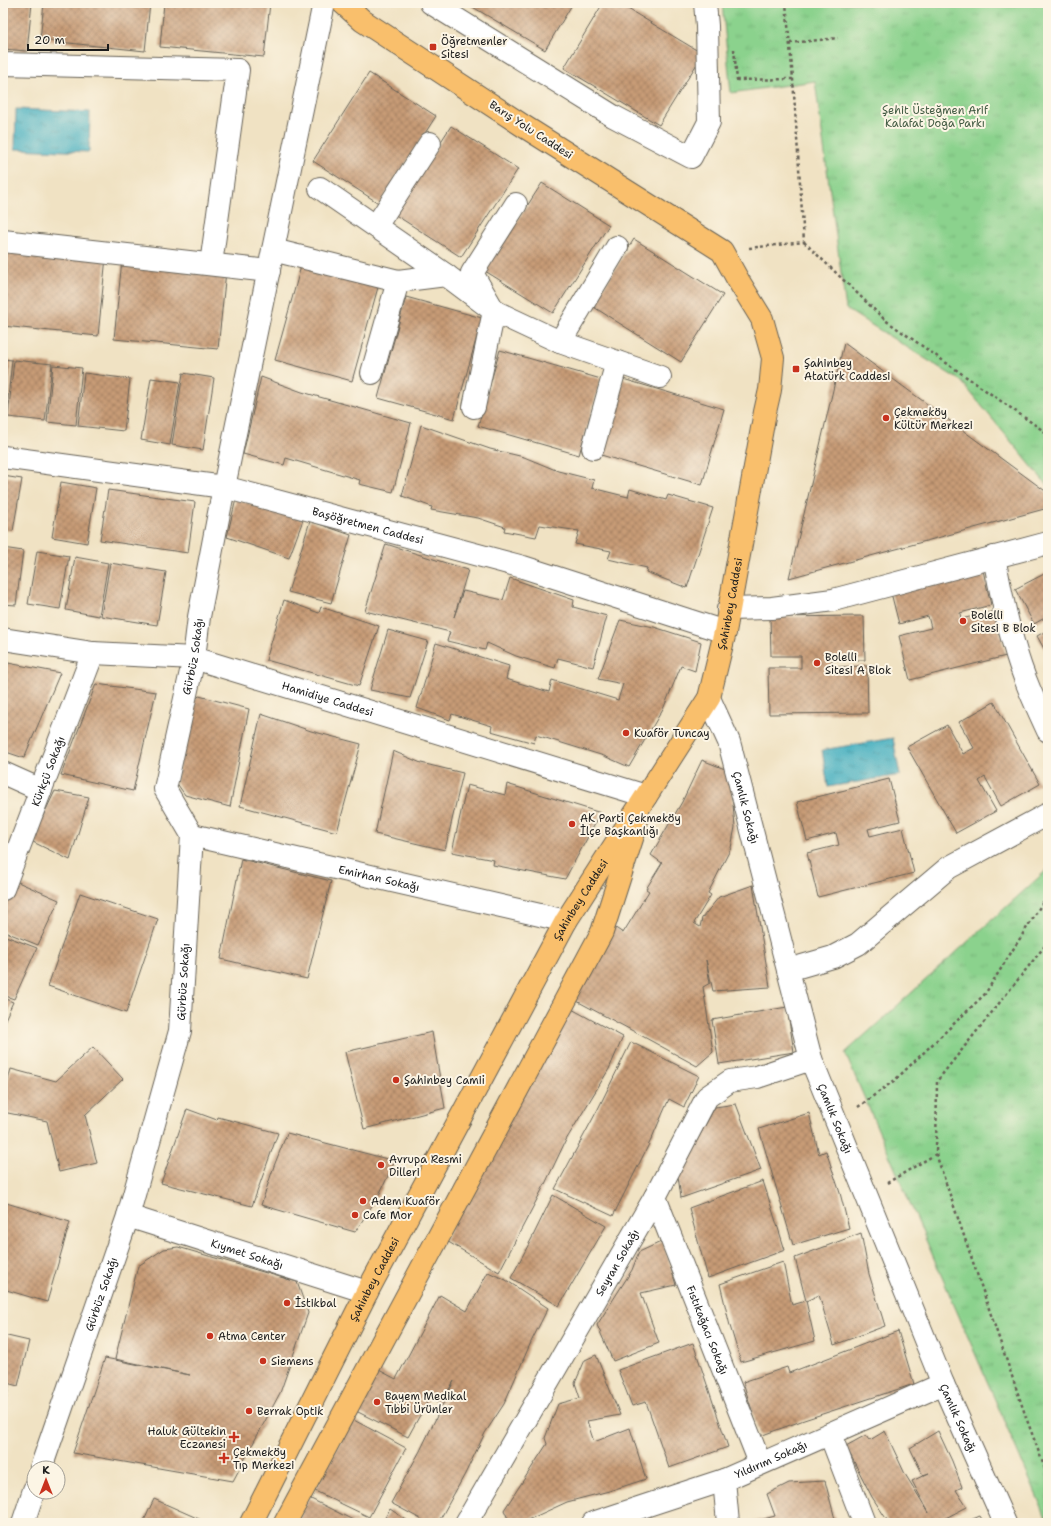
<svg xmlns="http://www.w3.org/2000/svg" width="1051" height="1526" font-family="'Shantell Sans',sans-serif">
	<defs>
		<pattern id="grass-tufts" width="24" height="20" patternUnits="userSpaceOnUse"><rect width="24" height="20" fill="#8bd28d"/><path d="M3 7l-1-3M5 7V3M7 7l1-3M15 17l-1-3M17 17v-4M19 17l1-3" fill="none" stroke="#77b479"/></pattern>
		<pattern id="water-ripples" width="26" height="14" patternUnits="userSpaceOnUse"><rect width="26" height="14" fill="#41adbf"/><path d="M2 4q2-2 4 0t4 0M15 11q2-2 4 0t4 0" fill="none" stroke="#368c9a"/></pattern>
		<pattern id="building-cross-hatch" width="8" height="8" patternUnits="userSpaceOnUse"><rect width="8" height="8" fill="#c79b76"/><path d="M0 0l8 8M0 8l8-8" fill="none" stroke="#a17e60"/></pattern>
	</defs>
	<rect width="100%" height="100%" fill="#fcf5e5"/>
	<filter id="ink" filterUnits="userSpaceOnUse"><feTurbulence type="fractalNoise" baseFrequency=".025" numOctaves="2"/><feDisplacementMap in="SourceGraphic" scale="8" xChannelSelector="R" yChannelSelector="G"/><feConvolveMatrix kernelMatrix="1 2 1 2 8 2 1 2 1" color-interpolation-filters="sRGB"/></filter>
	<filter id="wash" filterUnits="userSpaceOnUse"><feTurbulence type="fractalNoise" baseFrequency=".012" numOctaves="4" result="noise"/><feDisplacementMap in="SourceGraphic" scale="16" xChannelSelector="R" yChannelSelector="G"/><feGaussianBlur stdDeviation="0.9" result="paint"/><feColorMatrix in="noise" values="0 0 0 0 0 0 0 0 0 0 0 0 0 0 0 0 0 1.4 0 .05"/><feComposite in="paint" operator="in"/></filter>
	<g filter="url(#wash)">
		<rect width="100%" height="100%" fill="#f0e2c3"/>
		<!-- grass -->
		<g fill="url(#grass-tufts)" stroke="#547754">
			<path d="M 722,3 L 1048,3 L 1048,486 L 961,381 L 846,309 L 815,81 L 731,93 Z"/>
			<path d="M 1048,869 L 1048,1522 L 845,1053 Z"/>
		</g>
		<!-- water -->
		<g fill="url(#water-ripples)" stroke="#2e646e">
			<path d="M 16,109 L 90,112 L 89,152 L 15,149 Z"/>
			<path d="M 893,738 L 900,775 L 828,787 L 822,750 Z"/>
		</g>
		<g id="blocks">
			<!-- building -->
			<g fill="url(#building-cross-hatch)">
				<path d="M 3,3 L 32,3 L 27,51 L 3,49 Z"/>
				<path d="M 44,3 L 150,3 L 145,51 L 40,40 Z"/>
				<path d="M 164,3 L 270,3 L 264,57 L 160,47 Z"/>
				<path d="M 466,3 L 573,3 L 545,50 Z"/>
				<path d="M 603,3 L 618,3 L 703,54 L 659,125 L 564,68 Z"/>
				<path d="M 369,73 L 436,116 L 380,204 L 313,161 Z"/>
				<path d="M 451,126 L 518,169 L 461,257 L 394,214 Z"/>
				<path d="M 542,183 L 609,225 L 553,313 L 485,271 Z"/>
				<path d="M 634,239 L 723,295 L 681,362 L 592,306 Z"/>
				<path d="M 3,247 L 106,257 L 98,336 L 3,326 Z"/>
				<path d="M 303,259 L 380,280 L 352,381 L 275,360 Z"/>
				<path d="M 122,260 L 226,271 L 218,349 L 114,339 Z"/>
				<path d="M 406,297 L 482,318 L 454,419 L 378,398 Z"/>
				<path d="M 844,343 L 1048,493 L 1048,508 L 789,578 Z"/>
				<path d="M 500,350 L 601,379 L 579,455 L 478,426 Z"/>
				<path d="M 3,359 L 12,360 L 6,417 L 3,417 Z"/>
				<path d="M 14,360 L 52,364 L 45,421 L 8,417 Z"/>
				<path d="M 53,365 L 82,368 L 76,425 L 47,422 Z"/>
				<path d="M 84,373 L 130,379 L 124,431 L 78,426 Z"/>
				<path d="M 183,373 L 214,378 L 203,450 L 172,445 Z"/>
				<path d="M 261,377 L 302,392 L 411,423 L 393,492 L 359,484 L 360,480 L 286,458 L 284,465 L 243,454 Z"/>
				<path d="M 151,378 L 180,382 L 170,445 L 141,440 Z"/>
				<path d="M 623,379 L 724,409 L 702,485 L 601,455 Z"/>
				<path d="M 421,425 L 490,449 L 524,457 L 558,471 L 594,480 L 592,488 L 628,497 L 630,489 L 666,500 L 668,495 L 713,508 L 687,588 L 646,572 L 647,568 L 608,559 L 611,551 L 575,544 L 579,531 L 540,525 L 536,537 L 504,531 L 505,527 L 478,518 L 431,510 L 432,507 L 402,496 Z"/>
				<path d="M 3,476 L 22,479 L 13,531 L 3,530 Z"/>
				<path d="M 61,482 L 96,488 L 87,543 L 52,537 Z"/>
				<path d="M 108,490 L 195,502 L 188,553 L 100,540 Z"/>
				<path d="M 236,499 L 303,520 L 289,558 L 227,537 Z"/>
				<path d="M 310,521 L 351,535 L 331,603 L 288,592 Z"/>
				<path d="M 386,544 L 468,570 L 454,617 L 463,591 L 503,600 L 510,578 L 574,600 L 573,607 L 607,616 L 593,667 L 558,658 L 555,668 L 516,656 L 487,643 L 485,650 L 447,641 L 450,632 L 365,611 Z"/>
				<path d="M 3,548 L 23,551 L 16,605 L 3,604 Z"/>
				<path d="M 37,551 L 69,556 L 60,609 L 28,604 Z"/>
				<path d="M 75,557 L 108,563 L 99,616 L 66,610 Z"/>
				<path d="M 981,562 L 991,605 L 960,613 L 961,619 L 995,611 L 1006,656 L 910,680 L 899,636 L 931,628 L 928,616 L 899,624 L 889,585 Z"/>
				<path d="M 110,563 L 166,572 L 157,625 L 101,616 Z"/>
				<path d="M 1048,572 L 1048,616 L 1034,624 L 1015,589 Z"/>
				<path d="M 284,600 L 319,613 L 321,607 L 379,626 L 359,686 L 266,660 Z"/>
				<path d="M 864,616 L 865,660 L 832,660 L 832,667 L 867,666 L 868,713 L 769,714 L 768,668 L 801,668 L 801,656 L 771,656 L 770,617 Z"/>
				<path d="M 620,620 L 654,627 L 701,642 L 695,671 L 681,666 L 664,707 L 629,767 L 604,756 L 536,735 L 534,743 L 491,731 L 492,726 L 452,714 L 450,720 L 417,708 L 436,643 L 509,666 L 506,679 L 549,692 L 552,680 L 618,700 L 623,684 L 598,679 Z"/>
				<path d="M 388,630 L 428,641 L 410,698 L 370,690 Z"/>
				<path d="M 1048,630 L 1048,656 L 1037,636 Z"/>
				<path d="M 3,662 L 60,673 L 24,758 L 3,751 Z"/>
				<path d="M 96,684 L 156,692 L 133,791 L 61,775 Z"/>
				<path d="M 199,696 L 249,709 L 230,807 L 185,795 L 176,782 L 191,704 Z"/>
				<path d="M 994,702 L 1040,784 L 1001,806 L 985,777 L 979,781 L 996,811 L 956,833 L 907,747 L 947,725 L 963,754 L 974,748 L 959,722 Z"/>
				<path d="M 261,714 L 311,731 L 361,744 L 337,832 L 240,806 Z"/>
				<path d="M 393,751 L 421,763 L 463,773 L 445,850 L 375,834 Z"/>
				<path d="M 702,760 L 730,771 L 735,827 L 731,848 L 708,893 L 711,895 L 694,923 L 700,927 L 702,918 L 719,897 L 753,885 L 770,987 L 713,991 L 706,960 L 710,983 L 703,987 L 713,1052 L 697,1066 L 633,1031 L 573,999 L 614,927 L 623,933 L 649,891 L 646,889 L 662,863 L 651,855 L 682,802 Z"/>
				<path d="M 889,779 L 900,821 L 868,829 L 870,836 L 903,828 L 914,873 L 818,897 L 807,853 L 839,845 L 836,833 L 807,841 L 797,802 Z"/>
				<path d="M 507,784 L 601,813 L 565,879 L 493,865 L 494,860 L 452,852 L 467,785 L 505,795 Z"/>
				<path d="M 55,791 L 89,797 L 70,860 L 31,841 Z"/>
				<path d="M 241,859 L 331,881 L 307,979 L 221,959 Z"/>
				<path d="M 11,879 L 59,900 L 38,945 L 3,931 L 3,898 Z"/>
				<path d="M 80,893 L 158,919 L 126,1013 L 48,986 Z"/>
				<path d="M 3,935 L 37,948 L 14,999 L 3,995 Z"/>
				<path d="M 3,998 L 13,1002 L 3,1024 Z"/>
				<path d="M 568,1007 L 623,1037 L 609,1069 L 566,1140 L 545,1184 L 499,1272 L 445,1240 Z"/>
				<path d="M 787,1007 L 794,1052 L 719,1064 L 712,1020 Z"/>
				<path d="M 432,1032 L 445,1108 L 364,1129 L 345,1052 Z"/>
				<path d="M 631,1042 L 699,1076 L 684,1107 L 669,1099 L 651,1140 L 613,1216 L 555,1189 L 598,1109 Z"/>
				<path d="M 93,1047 L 123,1079 L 85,1115 L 97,1163 L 59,1172 L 47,1121 L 3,1112 L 3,1098 L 11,1069 L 56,1081 Z"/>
				<path d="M 736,1104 L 761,1170 L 681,1198 L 678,1176 L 715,1107 Z"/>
				<path d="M 187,1109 L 217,1120 L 218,1117 L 278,1133 L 252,1206 L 161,1183 Z"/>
				<path d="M 809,1113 L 819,1154 L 826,1151 L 840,1193 L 849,1228 L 793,1245 L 759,1129 Z"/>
				<path d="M 287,1133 L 395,1161 L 379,1195 L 355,1232 L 261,1205 L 274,1166 Z"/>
				<path d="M 763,1181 L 785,1250 L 708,1278 L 689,1208 Z"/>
				<path d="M 553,1195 L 606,1226 L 559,1306 L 511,1278 L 532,1238 Z"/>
				<path d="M 3,1202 L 70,1222 L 47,1302 L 3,1289 Z"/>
				<path d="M 861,1233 L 869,1274 L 885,1326 L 834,1345 L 819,1295 L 806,1301 L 815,1341 L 741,1362 L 730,1326 L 720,1284 L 783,1262 L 792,1305 L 806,1301 L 795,1258 Z"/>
				<path d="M 663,1241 L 676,1285 L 641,1293 L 659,1343 L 613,1361 L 597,1325 L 632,1270 L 639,1252 Z"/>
				<path d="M 178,1247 L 297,1282 L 308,1313 L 280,1393 L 233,1481 L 73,1453 L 105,1358 L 190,1375 L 115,1359 L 138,1266 L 164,1249 Z"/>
				<path d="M 488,1272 L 506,1280 L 548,1308 L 531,1342 L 504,1404 L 485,1433 L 465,1474 L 438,1523 L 428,1523 L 391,1503 L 420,1451 L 454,1381 L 441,1403 L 430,1397 L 408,1437 L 356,1411 L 377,1369 L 396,1379 L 440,1295 L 467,1311 Z"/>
				<path d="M 898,1331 L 914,1384 L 804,1420 L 760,1436 L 743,1382 L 787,1367 L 789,1373 Z"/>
				<path d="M 3,1335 L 29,1341 L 18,1386 L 3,1382 Z"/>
				<path d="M 693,1343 L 728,1447 L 669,1468 L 646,1402 L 632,1406 L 618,1370 Z"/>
				<path d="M 596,1355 L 620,1415 L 587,1421 L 594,1442 L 630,1428 L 646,1479 L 609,1491 L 567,1502 L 521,1523 L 510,1523 L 504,1510 L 547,1444 L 545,1438 L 558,1404 L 580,1398 L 575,1383 L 585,1360 Z"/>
				<path d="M 3,1385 L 9,1386 L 4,1409 L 3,1409 Z"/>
				<path d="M 352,1419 L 406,1448 L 369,1517 L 315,1491 Z"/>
				<path d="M 885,1431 L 905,1474 L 929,1513 L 912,1481 L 929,1473 L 923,1475 L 910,1448 L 938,1431 L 952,1461 L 962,1487 L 956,1490 L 967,1507 L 936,1523 L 933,1519 L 924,1523 L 889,1523 L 872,1497 L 846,1446 L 866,1435 L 870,1440 Z"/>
				<path d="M 825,1481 L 836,1523 L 749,1523 L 775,1516 L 767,1494 L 789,1483 Z"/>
				<path d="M 309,1498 L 359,1523 L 297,1523 Z"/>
				<path d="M 154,1499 L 208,1523 L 143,1523 Z"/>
				<path d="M 390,1509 L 411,1523 L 382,1523 Z"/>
				<path d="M 980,1516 L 984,1523 L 963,1523 Z"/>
			</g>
		</g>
	</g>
	<g filter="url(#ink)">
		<use href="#blocks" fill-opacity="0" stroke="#666156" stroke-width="1"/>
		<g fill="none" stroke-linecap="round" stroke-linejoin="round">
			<defs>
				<g id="minor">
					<path d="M 431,3 L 613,116 L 691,157 L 709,122 L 707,26 L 705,3"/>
					<path d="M 3,64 L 238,70 L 211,264"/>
					<path d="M 320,188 L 446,275 L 494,311 L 560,342 L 660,377"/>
					<path d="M 376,226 L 430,143"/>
					<path d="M 3,241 L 269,271"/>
					<path d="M 273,250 L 398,281"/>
					<path d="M 560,342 L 617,247"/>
					<path d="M 372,373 L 398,281 L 446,275"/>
					<path d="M 474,407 L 494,311 L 472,273 L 516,204"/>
					<path d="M 593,448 L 617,362"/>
					<path id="s1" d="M 3,457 L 224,487 L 523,567 L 725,632"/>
					<path d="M 994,557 C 1000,587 1005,616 1014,645 C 1022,675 1035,703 1048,731"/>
					<path d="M 728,609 L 772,608 L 833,600 L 1048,543"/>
					<path id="s2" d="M 3,639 L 93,653 L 194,658 L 646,796"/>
					<path id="s3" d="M 709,698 L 729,742 L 811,1059 L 943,1384 L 1005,1523"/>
					<path d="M 3,773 L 41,790"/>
					<path id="s4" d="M 192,835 L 566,921"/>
					<path id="s5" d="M 3,889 L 93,653"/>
					<path d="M 788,970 L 833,957 L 858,944 L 948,868 L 1048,814"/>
					<path id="s6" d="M 655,1197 L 760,1463"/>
					<path id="s7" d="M 128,1216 L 367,1292"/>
					<path d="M 830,1434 L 864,1523"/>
					<path id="s8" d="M 41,1468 L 128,1216 L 180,1031 L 192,835 L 165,789 L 194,658 L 199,617 L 224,487 L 324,3"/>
					<path d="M 724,1480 L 728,1523"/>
					<path d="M 23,1523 L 34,1490"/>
					<path id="s9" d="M 466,1523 L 655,1197 L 707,1097 L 730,1081 L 757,1077 L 811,1059"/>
					<path id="s10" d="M 593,1523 L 724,1480 L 943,1384"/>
				</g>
				<g id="major">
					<path id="s11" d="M 251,1523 L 367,1292 L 566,921 L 709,698 L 725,632 L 765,412 L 770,390 L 773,358 L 762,319 L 738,280 L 722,251 L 525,127 L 363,21 L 343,3"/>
					<path d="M 285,1523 L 602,932 L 636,826"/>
				</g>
			</defs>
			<!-- minor casing -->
			<use href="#minor" stroke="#666156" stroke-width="24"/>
			<!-- major casing -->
			<use href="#major" stroke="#666156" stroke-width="24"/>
			<!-- path -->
			<g stroke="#666156" stroke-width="2.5" stroke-dasharray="3 3" stroke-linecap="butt">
				<path d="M 790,43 L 838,38"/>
				<path d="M 734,49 L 737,80 L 793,79"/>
				<path d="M 804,242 L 885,320 L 1048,434"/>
				<path d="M 749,248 L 804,242 L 793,79 L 786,3"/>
				<path d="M 858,1107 L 895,1080 L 985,994 L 1048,894"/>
				<path d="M 936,1154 L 1027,1420 L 1048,1477"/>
				<path d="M 887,1183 L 936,1154 L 937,1081 L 1048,942"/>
			</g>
			<!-- minor -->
			<use href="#minor" stroke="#fff" stroke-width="22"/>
			<!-- major -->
			<use href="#major" stroke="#f9bf6c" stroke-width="22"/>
		</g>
	</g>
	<!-- markers -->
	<g fill="#c8321e" stroke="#fcf5e5" stroke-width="1.5">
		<rect x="429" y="43" width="8" height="8" rx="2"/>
		<rect x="792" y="365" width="8" height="8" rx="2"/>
		<circle cx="886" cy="418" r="4"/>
		<circle cx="963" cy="621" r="4"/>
		<circle cx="817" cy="663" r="4"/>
		<circle cx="626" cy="733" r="4"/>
		<circle cx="572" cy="824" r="4"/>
		<circle cx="396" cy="1080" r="4"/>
		<circle cx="381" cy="1165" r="4"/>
		<circle cx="363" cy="1201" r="4"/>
		<circle cx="355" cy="1215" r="4"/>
		<circle cx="287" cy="1303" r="4"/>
		<circle cx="210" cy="1336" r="4"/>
		<circle cx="263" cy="1361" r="4"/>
		<circle cx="377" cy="1402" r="4"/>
		<circle cx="249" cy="1411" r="4"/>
		<path d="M232 1431h4v4h4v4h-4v4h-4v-4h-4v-4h4z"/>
		<path d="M222 1452h4v4h4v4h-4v4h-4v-4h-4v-4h4z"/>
	</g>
	<g text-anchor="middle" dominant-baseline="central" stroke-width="4" stroke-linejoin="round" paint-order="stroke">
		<!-- poi labels -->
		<g font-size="11" fill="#1c1c1c" stroke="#fcf5e5" text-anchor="start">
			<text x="441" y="41">Öğretmenler<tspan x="441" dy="13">Sitesi</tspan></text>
			<text x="804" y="363">Şahinbey<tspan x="804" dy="13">Atatürk Caddesi</tspan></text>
			<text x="894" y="412">Çekmeköy<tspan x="894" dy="13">Kültür Merkezi</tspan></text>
			<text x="971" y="615">Bolelli<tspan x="971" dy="13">Sitesi B Blok</tspan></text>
			<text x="825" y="657">Bolelli<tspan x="825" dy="13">Sitesi A Blok</tspan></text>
			<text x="634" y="733">Kuaför Tuncay</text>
			<text x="580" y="818">AK Parti Çekmeköy<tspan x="580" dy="13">İlçe Başkanlığı</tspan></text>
			<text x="404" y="1080">Şahinbey Camii</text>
			<text x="389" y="1159">Avrupa Resmi<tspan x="389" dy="13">Dilleri</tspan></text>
			<text x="371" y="1201">Adem Kuaför</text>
			<text x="363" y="1215">Cafe Mor</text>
			<text x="295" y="1303">İstikbal</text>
			<text x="218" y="1336">Atma Center</text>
			<text x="271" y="1361">Siemens</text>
			<text x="385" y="1396">Bayem Medikal<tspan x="385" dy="13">Tıbbi Ürünler</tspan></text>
			<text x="257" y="1411">Berrak Optik</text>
			<text x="226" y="1431" text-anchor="end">Haluk Gültekin<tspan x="226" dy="13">Eczanesi</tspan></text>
			<text x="233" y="1452">Çekmeköy<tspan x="233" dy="13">Tıp Merkezi</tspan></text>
		</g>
		<!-- park labels -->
		<g font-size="11" fill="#435c44" stroke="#fcf5e5">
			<text x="935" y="110">Şehit Üsteğmen Arif<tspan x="935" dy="13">Kalafat Doğa Parkı</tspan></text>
		</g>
		<!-- street labels -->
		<g font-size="11" fill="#1c1c1c" stroke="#fcf5e5">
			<text transform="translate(531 130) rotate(33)">Barış Yolu Caddesi</text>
			<text stroke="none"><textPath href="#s1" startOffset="372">Başöğretmen Caddesi</textPath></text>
			<text stroke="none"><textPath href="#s11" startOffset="1041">Şahinbey Caddesi</textPath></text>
			<text stroke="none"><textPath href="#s8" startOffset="844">Gürbüz Sokağı</textPath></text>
			<text stroke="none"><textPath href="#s2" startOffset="332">Hamidiye Caddesi</textPath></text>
			<text stroke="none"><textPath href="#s5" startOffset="126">Kürkçü Sokağı</textPath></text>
			<text stroke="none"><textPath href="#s3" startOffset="116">Çamlık Sokağı</textPath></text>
			<text stroke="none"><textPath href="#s4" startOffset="192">Emirhan Sokağı</textPath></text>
			<text stroke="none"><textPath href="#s11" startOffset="705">Şahinbey Caddesi</textPath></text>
			<text stroke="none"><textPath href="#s8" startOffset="508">Gürbüz Sokağı</textPath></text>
			<text stroke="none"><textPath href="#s3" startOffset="440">Çamlık Sokağı</textPath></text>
			<text stroke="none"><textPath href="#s7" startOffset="125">Kıymet Sokağı</textPath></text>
			<text stroke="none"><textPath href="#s9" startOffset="301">Seyran Sokağı</textPath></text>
			<text stroke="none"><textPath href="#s11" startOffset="273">Şahinbey Caddesi</textPath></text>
			<text stroke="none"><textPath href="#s8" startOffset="184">Gürbüz Sokağı</textPath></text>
			<text stroke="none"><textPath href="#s6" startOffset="143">Fıstıkağacı Sokağı</textPath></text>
			<text stroke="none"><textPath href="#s3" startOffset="764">Çamlık Sokağı</textPath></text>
			<text stroke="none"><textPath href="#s10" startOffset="189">Yıldırım Sokağı</textPath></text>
		</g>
	</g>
	<!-- margin -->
	<rect width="1051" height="1526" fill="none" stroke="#fcf5e5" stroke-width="16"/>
	<!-- north arrow -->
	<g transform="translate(46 1480)"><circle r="19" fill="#fcf5e5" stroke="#a29e95"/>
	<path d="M0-3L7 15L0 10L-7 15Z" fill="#c8321e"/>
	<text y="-6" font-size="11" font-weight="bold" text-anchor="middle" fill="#1c1c1c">K</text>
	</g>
	<!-- scale -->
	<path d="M28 44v6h80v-6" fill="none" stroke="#1c1c1c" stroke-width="2"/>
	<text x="34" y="44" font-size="12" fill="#1c1c1c" stroke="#fcf5e5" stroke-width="3" paint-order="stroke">20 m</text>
</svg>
